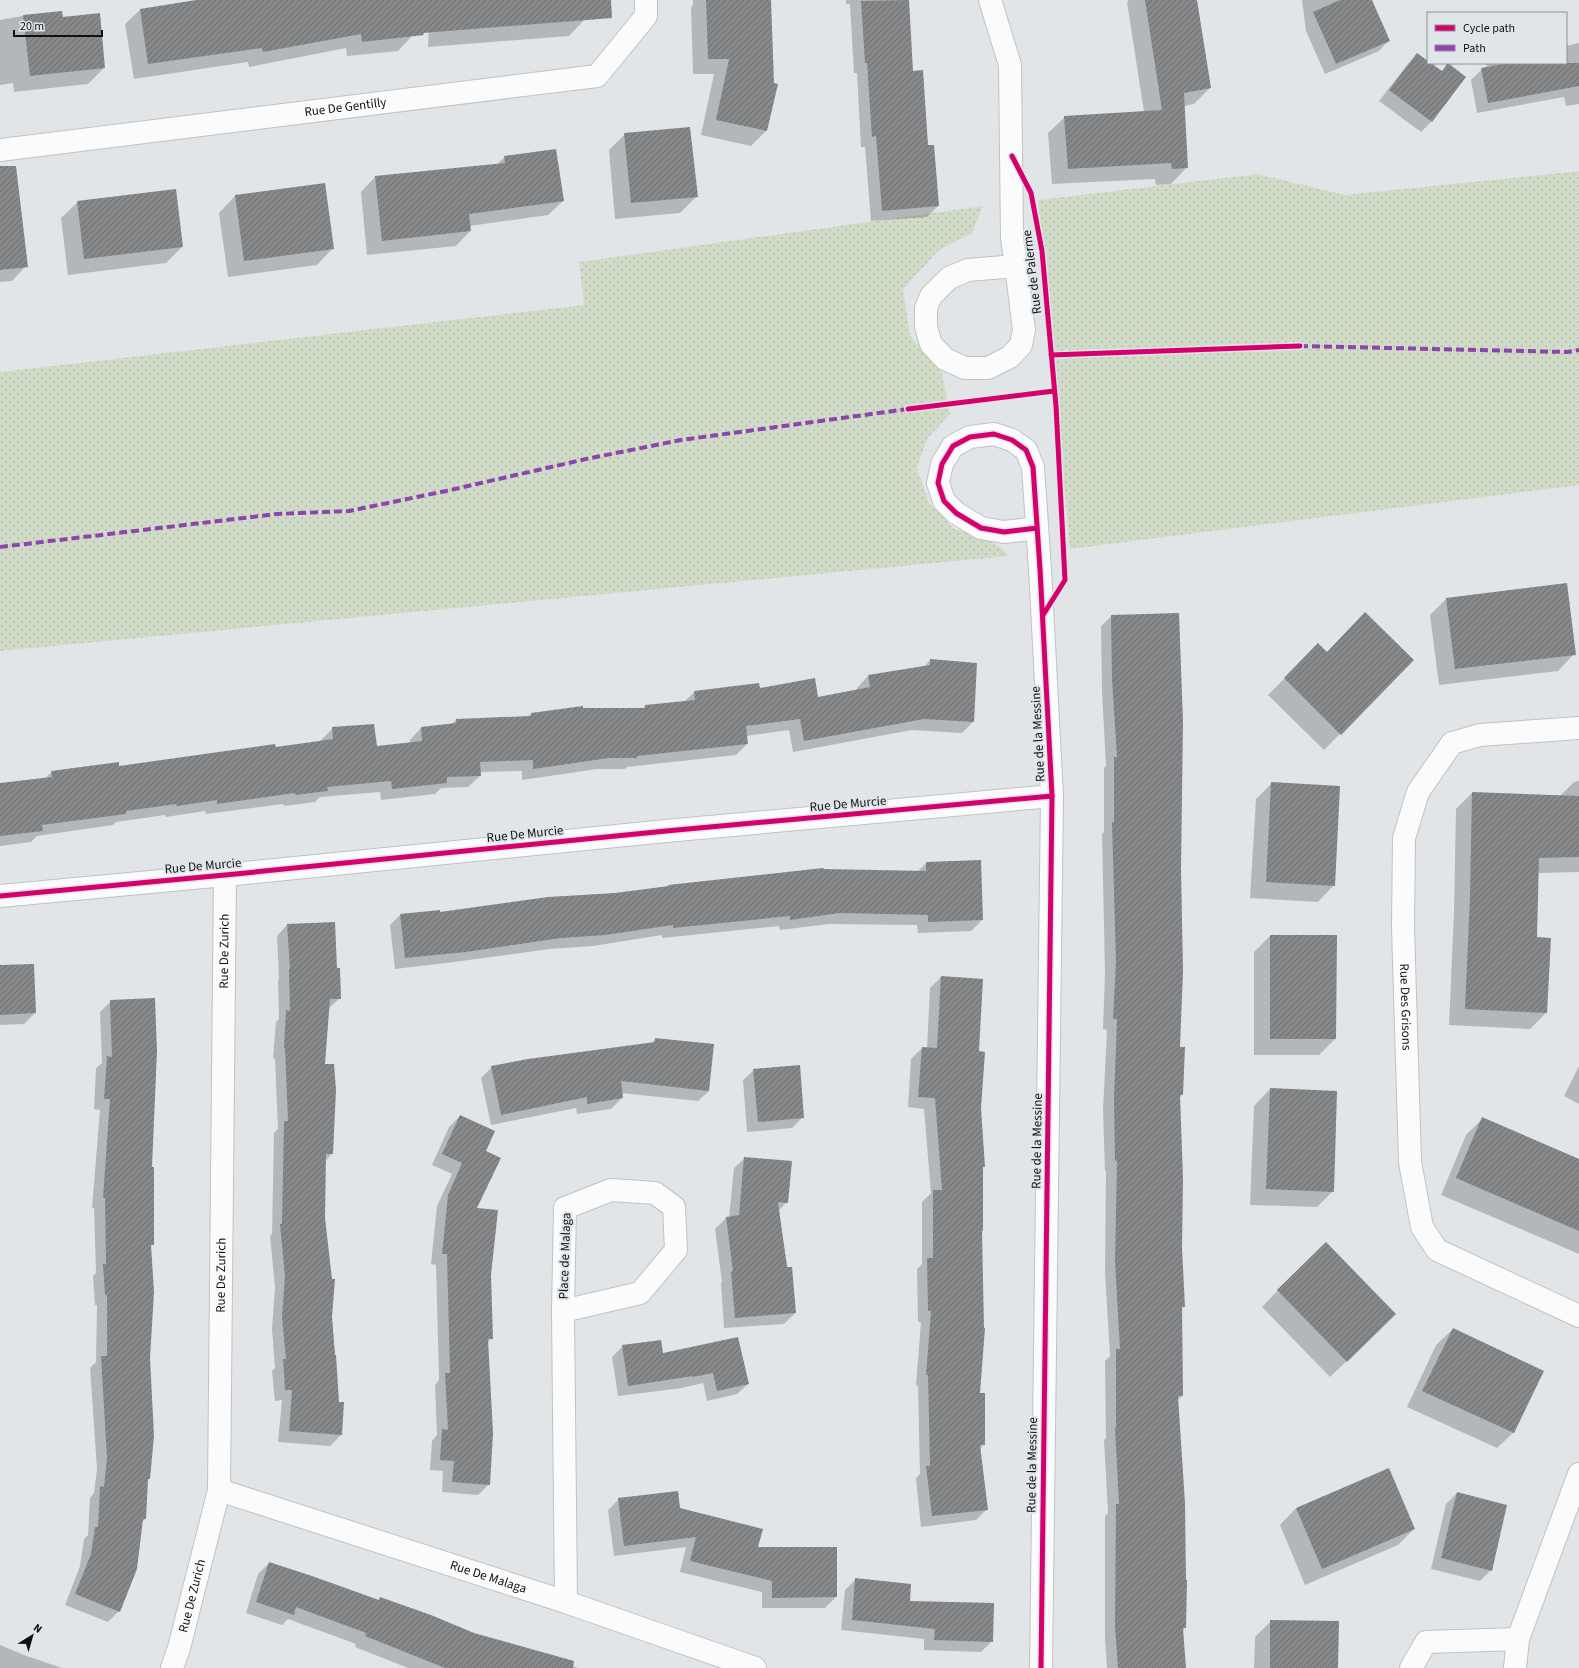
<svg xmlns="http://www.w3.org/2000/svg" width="1579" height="1668" font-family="'Source Sans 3',sans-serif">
	<defs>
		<pattern id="grass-dots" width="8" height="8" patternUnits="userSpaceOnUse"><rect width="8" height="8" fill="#d1dcc8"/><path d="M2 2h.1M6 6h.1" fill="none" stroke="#b2bcab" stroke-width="1.8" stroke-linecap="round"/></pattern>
		<pattern id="building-hatch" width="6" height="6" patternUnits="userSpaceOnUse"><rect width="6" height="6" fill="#868889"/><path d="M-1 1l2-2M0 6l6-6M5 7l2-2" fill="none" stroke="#6c6e6f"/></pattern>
	</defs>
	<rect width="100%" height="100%" fill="#e2e5e8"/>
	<!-- grass -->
	<g fill="url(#grass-dots)">
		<path d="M 1579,171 L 1579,485 L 1070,549 L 1038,200 L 1258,174 L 1345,195 Z"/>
		<path d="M 983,206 L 972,233 L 939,250 L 903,289 L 910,336 L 942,373 L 950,414 L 927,439 L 917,468 L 929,503 L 954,529 L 983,536 L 1002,549 L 1009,556 L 0,651 L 0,372 L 584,305 L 579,262 Z"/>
	</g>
	<!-- shadow -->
	<g fill="#0003">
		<path d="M 202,0 L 411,0 L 412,36 L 398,51 L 347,56 L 346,48 L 249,67 L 248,62 L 134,79 L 125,24 L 140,10 Z"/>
		<path d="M 430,0 L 583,0 L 585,19 L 569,36 L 428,47 Z"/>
		<path d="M 693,0 L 770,0 L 766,131 L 751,146 L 701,135 L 714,74 L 693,74 L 691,7 L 693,5 Z"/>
		<path d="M 846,0 L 908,0 L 912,72 L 938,206 L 927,217 L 871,221 L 865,147 L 861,147 L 857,73 L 854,73 L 850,4 L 846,4 Z"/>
		<path d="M 1129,0 L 1196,0 L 1210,88 L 1194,104 L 1184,106 L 1187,167 L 1171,184 L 1156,185 L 1155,179 L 1052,184 L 1048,133 L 1065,117 L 1144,112 L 1127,2 Z"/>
		<path d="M 1302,0 L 1371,0 L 1389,40 L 1379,51 L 1325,74 L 1306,31 Z"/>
		<path d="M 28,15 L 62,18 L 104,68 L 88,84 L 14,92 L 13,83 L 0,85 L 0,20 Z"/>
		<path d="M 1579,43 L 1579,104 L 1566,106 L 1564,97 L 1477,113 L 1471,80 L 1482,69 L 1487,68 L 1486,63 L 1566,63 L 1566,46 Z"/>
		<path d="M 1417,54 L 1441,72 L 1448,65 L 1465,77 L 1431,122 L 1421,132 L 1379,101 L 1407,65 Z"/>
		<path d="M 625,134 L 697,196 L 680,213 L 615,219 L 609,150 Z"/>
		<path d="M 505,157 L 563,201 L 548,215 L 470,226 L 470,231 L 456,246 L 367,255 L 361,192 L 375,177 L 496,165 Z"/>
		<path d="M 235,196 L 333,248 L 317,265 L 228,277 L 219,213 Z"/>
		<path d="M 78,202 L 182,247 L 166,263 L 68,275 L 61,218 Z"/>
		<path d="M 0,211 L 26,266 L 12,281 L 0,282 Z"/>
		<path d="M 1566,585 L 1574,654 L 1558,671 L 1439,685 L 1430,615 L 1446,599 Z"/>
		<path d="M 1112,616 L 1179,1048 L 1184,1048 L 1182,1095 L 1180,1097 L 1181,1248 L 1184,1306 L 1181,1309 L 1182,1396 L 1177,1401 L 1185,1581 L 1186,1581 L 1185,1628 L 1182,1631 L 1185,1668 L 1107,1668 L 1105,1638 L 1105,1516 L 1108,1513 L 1104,1440 L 1106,1438 L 1105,1361 L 1110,1356 L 1105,1272 L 1106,1171 L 1105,1171 L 1103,1110 L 1107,1030 L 1103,1029 L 1105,974 L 1102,834 L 1104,832 L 1104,768 L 1106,766 L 1102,691 L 1101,626 Z"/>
		<path d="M 1318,645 L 1327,653 L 1413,660 L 1324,750 L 1268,695 Z"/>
		<path d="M 930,660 L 973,722 L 962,733 L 912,730 L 793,752 L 789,730 L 746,736 L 747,744 L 736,755 L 627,767 L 625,769 L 597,769 L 522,780 L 522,771 L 480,772 L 480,776 L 468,787 L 441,788 L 435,794 L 381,800 L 380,792 L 320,797 L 315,802 L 284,806 L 283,804 L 206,814 L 205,811 L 166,817 L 165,815 L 116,822 L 113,825 L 37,836 L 31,842 L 0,846 L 0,784 L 45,778 L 52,772 L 118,767 L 321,742 L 321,740 L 333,728 L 376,747 L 410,744 L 410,740 L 421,728 L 452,724 L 456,720 L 527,717 L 531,714 L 583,709 L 643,709 L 645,706 L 684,702 L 694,692 L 759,689 L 817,698 L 857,691 L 857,688 L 868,676 L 924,667 Z"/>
		<path d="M 1579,781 L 1579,872 L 1537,873 L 1536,938 L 1546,1013 L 1530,1029 L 1449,1025 L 1454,912 L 1456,809 L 1472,793 L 1560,796 L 1574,782 Z"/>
		<path d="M 1272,783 L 1334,885 L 1318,902 L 1250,898 L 1256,799 Z"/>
		<path d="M 926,863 L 982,920 L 971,931 L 918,933 L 917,925 L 829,924 L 780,930 L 779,926 L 662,938 L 662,935 L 593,946 L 550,949 L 454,962 L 395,969 L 390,925 L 401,914 L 440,913 L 615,894 L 667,888 L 669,886 L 823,870 L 917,872 Z"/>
		<path d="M 287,925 L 336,969 L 340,998 L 328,1009 L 324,1065 L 332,1154 L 325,1161 L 324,1218 L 341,1435 L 330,1446 L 278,1442 L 282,1400 L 275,1401 L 272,1371 L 275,1368 L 272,1329 L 275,1287 L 270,1236 L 272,1234 L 274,1133 L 278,1129 L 275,1059 L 273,1058 L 276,1022 L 279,1019 L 278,981 L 279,979 L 277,936 Z"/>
		<path d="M 1270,936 L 1335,1039 L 1319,1055 L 1254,1055 L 1254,952 Z"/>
		<path d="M 0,966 L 35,1013 L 24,1024 L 0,1025 Z"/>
		<path d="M 941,977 L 977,1052 L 984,1166 L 982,1168 L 979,1394 L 984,1444 L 980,1449 L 987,1509 L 976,1520 L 921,1527 L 916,1478 L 920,1474 L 918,1386 L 916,1385 L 921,1322 L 918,1322 L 917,1269 L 922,1264 L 922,1202 L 931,1193 L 924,1109 L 908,1107 L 911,1059 L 922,1048 L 927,1048 L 930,988 Z"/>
		<path d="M 111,1001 L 151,1168 L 153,1244 L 150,1247 L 150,1478 L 147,1481 L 145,1519 L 142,1522 L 119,1611 L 108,1622 L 65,1605 L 80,1566 L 84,1539 L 88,1535 L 90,1498 L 94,1493 L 97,1469 L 90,1368 L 96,1362 L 97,1305 L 95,1305 L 93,1276 L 96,1273 L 94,1208 L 92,1208 L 100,1110 L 94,1109 L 96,1068 L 102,1063 L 100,1012 Z"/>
		<path d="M 655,1039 L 709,1091 L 698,1101 L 621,1093 L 622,1098 L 611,1109 L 577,1114 L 576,1108 L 491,1125 L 481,1078 L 492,1067 L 651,1044 Z"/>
		<path d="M 1579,1066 L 1579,1104 L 1564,1096 Z"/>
		<path d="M 754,1070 L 803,1117 L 792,1128 L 747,1132 L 743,1080 Z"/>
		<path d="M 1270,1089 L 1336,1092 L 1333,1191 L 1317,1207 L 1250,1205 L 1254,1106 Z"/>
		<path d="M 460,1116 L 485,1151 L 476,1208 L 490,1275 L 492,1338 L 487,1343 L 489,1484 L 478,1495 L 442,1492 L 443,1471 L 430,1470 L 432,1441 L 437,1435 L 435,1385 L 439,1380 L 436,1265 L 431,1264 L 437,1206 L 452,1174 L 432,1165 L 449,1127 Z"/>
		<path d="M 1482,1119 L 1579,1160 L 1579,1254 L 1441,1195 L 1466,1135 Z"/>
		<path d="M 745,1158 L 787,1202 L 778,1211 L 795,1313 L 784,1324 L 724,1328 L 721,1283 L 722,1282 L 715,1229 L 726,1218 L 729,1218 L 734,1168 Z"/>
		<path d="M 1278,1290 L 1378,1331 L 1330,1377 L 1262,1307 Z"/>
		<path d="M 1453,1329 L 1514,1432 L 1497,1448 L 1407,1407 L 1436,1345 Z"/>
		<path d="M 623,1346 L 662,1355 L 748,1384 L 737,1394 L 707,1401 L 703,1383 L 682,1388 L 618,1396 L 612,1357 Z"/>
		<path d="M 1457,1493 L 1491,1570 L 1480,1581 L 1431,1569 L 1446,1504 Z"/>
		<path d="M 619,1499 L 679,1509 L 757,1548 L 836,1597 L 825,1608 L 762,1608 L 762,1592 L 680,1572 L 686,1547 L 614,1556 L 608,1510 Z"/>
		<path d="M 1296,1508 L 1414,1529 L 1398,1545 L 1305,1585 L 1280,1525 Z"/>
		<path d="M 269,1563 L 378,1601 L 380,1599 L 474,1634 L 578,1668 L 408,1668 L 355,1647 L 356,1644 L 288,1619 L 282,1625 L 246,1613 L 258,1574 Z"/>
		<path d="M 856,1579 L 909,1602 L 992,1641 L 981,1652 L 924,1650 L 924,1639 L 841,1630 L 845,1590 Z"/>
		<path d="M 1271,1621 L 1337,1668 L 1254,1668 L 1255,1637 Z"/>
		<path d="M 0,1645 L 24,1655 L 62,1668 L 0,1668 Z"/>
	</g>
	<!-- building -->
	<g fill="url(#building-hatch)">
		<path d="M 196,0 L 611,0 L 612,18 L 423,33 L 424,35 L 362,42 L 361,34 L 263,52 L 262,48 L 148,64 L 140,9 Z"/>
		<path d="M 706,0 L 771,0 L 774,83 L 778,84 L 767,131 L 716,120 L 729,59 L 708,59 Z"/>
		<path d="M 909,0 L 913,71 L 923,70 L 928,145 L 934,145 L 939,206 L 882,211 L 876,136 L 872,137 L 867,63 L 865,63 L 861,1 Z"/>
		<path d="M 1145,0 L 1197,0 L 1211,88 L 1184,93 L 1188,168 L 1172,169 L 1171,163 L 1068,169 L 1064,116 L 1162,110 Z"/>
		<path d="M 1340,0 L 1372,0 L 1390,41 L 1336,64 L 1313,12 Z"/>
		<path d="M 62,11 L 63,17 L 100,13 L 105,68 L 30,76 L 23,15 Z"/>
		<path d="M 1417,53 L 1428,61 L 1428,63 L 1431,63 L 1442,71 L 1448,63 L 1466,77 L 1432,122 L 1389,90 Z"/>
		<path d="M 1510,63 L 1579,63 L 1579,86 L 1488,103 L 1481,68 Z"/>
		<path d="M 690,127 L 698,197 L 631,203 L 624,133 Z"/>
		<path d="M 556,149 L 564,201 L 469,214 L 471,231 L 382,241 L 375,176 L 505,163 L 504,156 Z"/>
		<path d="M 0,166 L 16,166 L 28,267 L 0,270 Z"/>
		<path d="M 325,183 L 334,249 L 244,261 L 235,195 Z"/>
		<path d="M 176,189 L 183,247 L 84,259 L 77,201 Z"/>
		<path d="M 1567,583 L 1576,655 L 1455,669 L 1446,598 Z"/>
		<path d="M 1365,612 L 1414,660 L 1341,735 L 1284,678 L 1318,643 L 1327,652 Z"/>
		<path d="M 1179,613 L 1183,722 L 1181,869 L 1183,971 L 1180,1047 L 1185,1047 L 1183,1095 L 1180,1095 L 1183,1179 L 1182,1248 L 1185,1307 L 1182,1307 L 1183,1396 L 1178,1396 L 1185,1503 L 1186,1580 L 1187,1580 L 1186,1628 L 1183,1628 L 1186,1668 L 1118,1668 L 1115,1626 L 1116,1504 L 1119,1504 L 1115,1428 L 1116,1428 L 1116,1349 L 1120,1349 L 1115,1261 L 1117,1161 L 1115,1161 L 1114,1098 L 1117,1019 L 1113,1019 L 1116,962 L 1112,822 L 1114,822 L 1114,757 L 1117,757 L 1112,680 L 1111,615 Z"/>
		<path d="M 930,659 L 977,663 L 974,722 L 924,719 L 804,741 L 800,719 L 746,726 L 748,744 L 637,756 L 637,758 L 609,758 L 533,769 L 533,760 L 480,762 L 481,776 L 447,777 L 447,783 L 392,789 L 391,781 L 327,787 L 328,791 L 295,795 L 295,793 L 217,804 L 217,800 L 177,806 L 176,804 L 126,811 L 126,814 L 42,825 L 43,831 L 0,836 L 0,783 L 52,777 L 51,771 L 119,762 L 119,766 L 275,744 L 276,747 L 333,739 L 332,727 L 374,724 L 377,746 L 422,741 L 421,727 L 456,723 L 456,719 L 531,716 L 531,713 L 583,706 L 583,708 L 645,708 L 645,705 L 695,700 L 694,691 L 759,683 L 760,688 L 815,678 L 818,697 L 870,687 L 868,675 L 930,665 Z"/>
		<path d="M 1271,782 L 1340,786 L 1335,886 L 1266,882 Z"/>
		<path d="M 1472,792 L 1579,796 L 1579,857 L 1539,858 L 1537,937 L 1551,938 L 1547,1013 L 1465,1009 L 1470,895 Z"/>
		<path d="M 981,860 L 983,920 L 928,922 L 928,915 L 840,913 L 790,920 L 790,916 L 673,928 L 673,925 L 605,935 L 561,938 L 466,952 L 405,958 L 400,914 L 440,910 L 440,912 L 548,897 L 615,893 L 669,886 L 668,885 L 823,868 L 824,869 L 926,871 L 926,862 Z"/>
		<path d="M 335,922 L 337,968 L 340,968 L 341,999 L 330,999 L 325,1064 L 334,1064 L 336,1090 L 333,1154 L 326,1154 L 325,1218 L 332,1279 L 335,1279 L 332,1317 L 335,1355 L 336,1355 L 339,1402 L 344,1402 L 342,1435 L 289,1431 L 292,1390 L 285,1390 L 283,1359 L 286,1359 L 282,1317 L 285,1276 L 280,1224 L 282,1224 L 284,1121 L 288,1121 L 285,1048 L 284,1048 L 286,1010 L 290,1011 L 289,969 L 290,969 L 287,924 Z"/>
		<path d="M 1270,935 L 1337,935 L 1336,1039 L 1270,1039 Z"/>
		<path d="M 34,964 L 36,1013 L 0,1015 L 0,965 Z"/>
		<path d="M 941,976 L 983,979 L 979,1051 L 985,1052 L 981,1108 L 985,1167 L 983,1167 L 983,1231 L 982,1231 L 984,1328 L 985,1328 L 980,1393 L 985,1393 L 985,1445 L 980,1445 L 988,1510 L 932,1516 L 926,1466 L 930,1466 L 928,1375 L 926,1375 L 931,1311 L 928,1311 L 927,1258 L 933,1258 L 933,1190 L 942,1190 L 935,1098 L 918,1097 L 922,1047 L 937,1048 Z"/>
		<path d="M 155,998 L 157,1051 L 152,1167 L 154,1167 L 154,1245 L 151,1245 L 154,1292 L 150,1358 L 154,1436 L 150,1479 L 148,1479 L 146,1519 L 143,1519 L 137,1569 L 120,1612 L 75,1594 L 91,1554 L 95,1527 L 98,1527 L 100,1486 L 104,1487 L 107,1458 L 101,1356 L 107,1356 L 107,1295 L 105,1295 L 103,1264 L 106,1264 L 105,1198 L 103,1198 L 110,1099 L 104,1099 L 107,1056 L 112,1057 L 110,1000 Z"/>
		<path d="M 655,1038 L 714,1044 L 709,1091 L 621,1081 L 623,1098 L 587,1104 L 587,1097 L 501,1115 L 491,1066 L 528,1059 L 655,1042 Z"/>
		<path d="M 800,1065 L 804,1118 L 758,1122 L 753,1069 Z"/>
		<path d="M 1270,1088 L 1337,1091 L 1334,1192 L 1266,1189 Z"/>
		<path d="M 460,1115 L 495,1131 L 486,1151 L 501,1158 L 477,1208 L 498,1210 L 491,1275 L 493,1339 L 488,1339 L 493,1433 L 490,1485 L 452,1482 L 454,1461 L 440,1460 L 442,1429 L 448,1430 L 445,1373 L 450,1373 L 447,1254 L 442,1254 L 448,1195 L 462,1163 L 442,1154 Z"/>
		<path d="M 1482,1117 L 1579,1159 L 1579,1231 L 1456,1178 Z"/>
		<path d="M 744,1157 L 792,1161 L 788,1203 L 778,1202 L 787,1267 L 792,1267 L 796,1313 L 735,1318 L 731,1272 L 733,1271 L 726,1217 L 739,1215 Z"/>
		<path d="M 1326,1242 L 1396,1314 L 1347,1362 L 1277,1290 Z"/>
		<path d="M 1453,1328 L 1544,1371 L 1514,1433 L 1422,1391 Z"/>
		<path d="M 738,1337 L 749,1384 L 717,1391 L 713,1373 L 693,1377 L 693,1376 L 628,1386 L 622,1345 L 661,1340 L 663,1353 Z"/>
		<path d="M 1389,1468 L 1415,1529 L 1322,1569 L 1296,1508 Z"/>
		<path d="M 678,1491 L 680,1508 L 763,1529 L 758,1547 L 837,1547 L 837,1597 L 772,1598 L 772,1581 L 690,1561 L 696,1537 L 624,1546 L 618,1498 Z"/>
		<path d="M 1457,1492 L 1507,1505 L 1492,1571 L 1441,1558 Z"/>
		<path d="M 269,1562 L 312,1576 L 379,1600 L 380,1597 L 431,1615 L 474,1633 L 574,1661 L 573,1668 L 445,1668 L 365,1636 L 366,1633 L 296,1607 L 294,1615 L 256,1602 Z"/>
		<path d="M 855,1578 L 911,1584 L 910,1601 L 994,1603 L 993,1642 L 934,1640 L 935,1629 L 852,1620 Z"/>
		<path d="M 1270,1620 L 1339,1621 L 1338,1668 L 1270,1668 Z"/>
	</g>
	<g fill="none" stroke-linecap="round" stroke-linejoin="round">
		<defs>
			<g id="street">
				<path d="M 990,0 L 1010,65 L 1012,238 L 1016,266 L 1024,330 L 1021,345 L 1010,357 L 988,368 L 965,368 L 945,359 L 931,344 L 926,327 L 926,308 L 931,296 L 949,278 L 968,270 L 1016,266"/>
				<path id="s1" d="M 0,150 L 597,76 L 646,16 L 646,0"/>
				<path d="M 1037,528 L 1004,532 L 981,528 L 956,513 L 944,501 L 938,483 L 942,464 L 953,446 L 970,437 L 994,434 L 1012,440 L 1026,450 L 1033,467 L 1040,569 L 1052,796 L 1041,1668"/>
				<path id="s2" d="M 1579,728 L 1480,735 L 1452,743 L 1418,792 L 1404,838 L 1403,927 L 1410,1162 L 1422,1227 L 1437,1250 L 1579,1316"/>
				<path d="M 0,896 L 225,875 L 666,831 L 1052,796"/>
				<path d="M 563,1311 L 640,1293 L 676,1250 L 674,1207 L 655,1193 L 611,1190 L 565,1208 L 563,1311 L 566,1602"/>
				<path id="s3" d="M 219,1490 L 566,1602 L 755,1668"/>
				<path id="s4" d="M 172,1668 L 179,1648 L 219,1490 L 225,875"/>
				<path d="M 1411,1668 L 1426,1642 L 1518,1639"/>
			</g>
			<path id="secondary" d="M 1515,1668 L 1518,1639 L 1579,1474"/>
		</defs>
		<!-- street casing -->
		<use href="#street" stroke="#c0c2c4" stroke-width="24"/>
		<!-- secondary casing -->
		<use href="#secondary" stroke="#c0c2c4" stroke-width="24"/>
		<!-- street -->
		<use href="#street" stroke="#fbfbfc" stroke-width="22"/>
		<!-- secondary -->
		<use href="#secondary" stroke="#fbfbfc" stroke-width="22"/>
		<!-- quiet -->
		<g stroke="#8e44ad" stroke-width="4" stroke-dasharray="8 4" stroke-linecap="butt">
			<path d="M 1300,346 L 1567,352 L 1579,350"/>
			<path d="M 0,547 L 277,514 L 349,511 L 446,491 L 586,459 L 681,440 L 908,409"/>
		</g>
		<defs>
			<g id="cycleway">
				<path d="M 1012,156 L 1031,193 L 1042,251 L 1056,406 L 1065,580 L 1043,615"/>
				<path d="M 1051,355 L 1300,346"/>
				<path d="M 908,409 L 1054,391"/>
				<path d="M 1037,528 L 1004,532 L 981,528 L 956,513 L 944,501 L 938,483 L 942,464 L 953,446 L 970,437 L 994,434 L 1012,440 L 1026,450 L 1033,467 L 1040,569 L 1052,796 L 1041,1668"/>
				<path d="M 0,896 L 225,875 L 666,831 L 1052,796"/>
			</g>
		</defs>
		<!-- cycleway casing -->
		<use href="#cycleway" stroke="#e0e5ea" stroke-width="8"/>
		<!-- cycleway -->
		<use href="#cycleway" stroke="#d6006c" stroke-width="5"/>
	</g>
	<g text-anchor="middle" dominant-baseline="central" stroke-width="4" stroke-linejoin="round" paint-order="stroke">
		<!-- street labels -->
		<g font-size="13" fill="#0f1012" stroke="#e0e5ea">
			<text stroke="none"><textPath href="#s1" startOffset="348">Rue De Gentilly</textPath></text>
			<text transform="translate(1032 272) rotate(-97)">Rue de Palerme</text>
			<text transform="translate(1038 734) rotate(-93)">Rue de la Messine</text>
			<text transform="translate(848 804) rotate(-5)">Rue De Murcie</text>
			<text transform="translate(525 834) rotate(-6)">Rue De Murcie</text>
			<text transform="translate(203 866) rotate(-5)">Rue De Murcie</text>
			<text stroke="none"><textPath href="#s4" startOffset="723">Rue De Zurich</textPath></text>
			<text stroke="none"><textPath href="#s2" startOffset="405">Rue Des Grisons</textPath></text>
			<text transform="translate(1037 1141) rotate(-89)">Rue de la Messine</text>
			<text transform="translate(565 1256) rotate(-88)">Place de Malaga</text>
			<text stroke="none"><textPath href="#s4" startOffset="399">Rue De Zurich</textPath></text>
			<text transform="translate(1032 1465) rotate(-89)">Rue de la Messine</text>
			<text stroke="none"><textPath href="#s3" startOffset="283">Rue De Malaga</textPath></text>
			<text stroke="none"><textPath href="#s4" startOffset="75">Rue De Zurich</textPath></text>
		</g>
	</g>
	<!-- legend -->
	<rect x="1427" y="12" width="140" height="52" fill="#e0e5ea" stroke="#8c9094"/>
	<rect x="1435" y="25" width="20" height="6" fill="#d6006c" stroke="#8c9094"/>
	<text x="1463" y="32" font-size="12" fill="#0f1012">Cycle path</text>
	<rect x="1435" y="45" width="20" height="6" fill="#8e44ad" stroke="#8c9094"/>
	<text x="1463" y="52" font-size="12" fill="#0f1012">Path</text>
	<!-- north arrow -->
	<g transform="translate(32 1636) rotate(37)" stroke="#e0e5ea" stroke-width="3" paint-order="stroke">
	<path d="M0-3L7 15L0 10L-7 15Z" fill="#0f1012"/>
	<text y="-6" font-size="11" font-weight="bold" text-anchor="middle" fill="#0f1012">N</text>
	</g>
	<!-- scale -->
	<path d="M14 30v6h88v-6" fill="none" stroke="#0f1012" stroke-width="2"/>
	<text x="20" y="30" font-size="12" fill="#0f1012" stroke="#e0e5ea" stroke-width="3" paint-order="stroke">20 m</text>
</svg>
